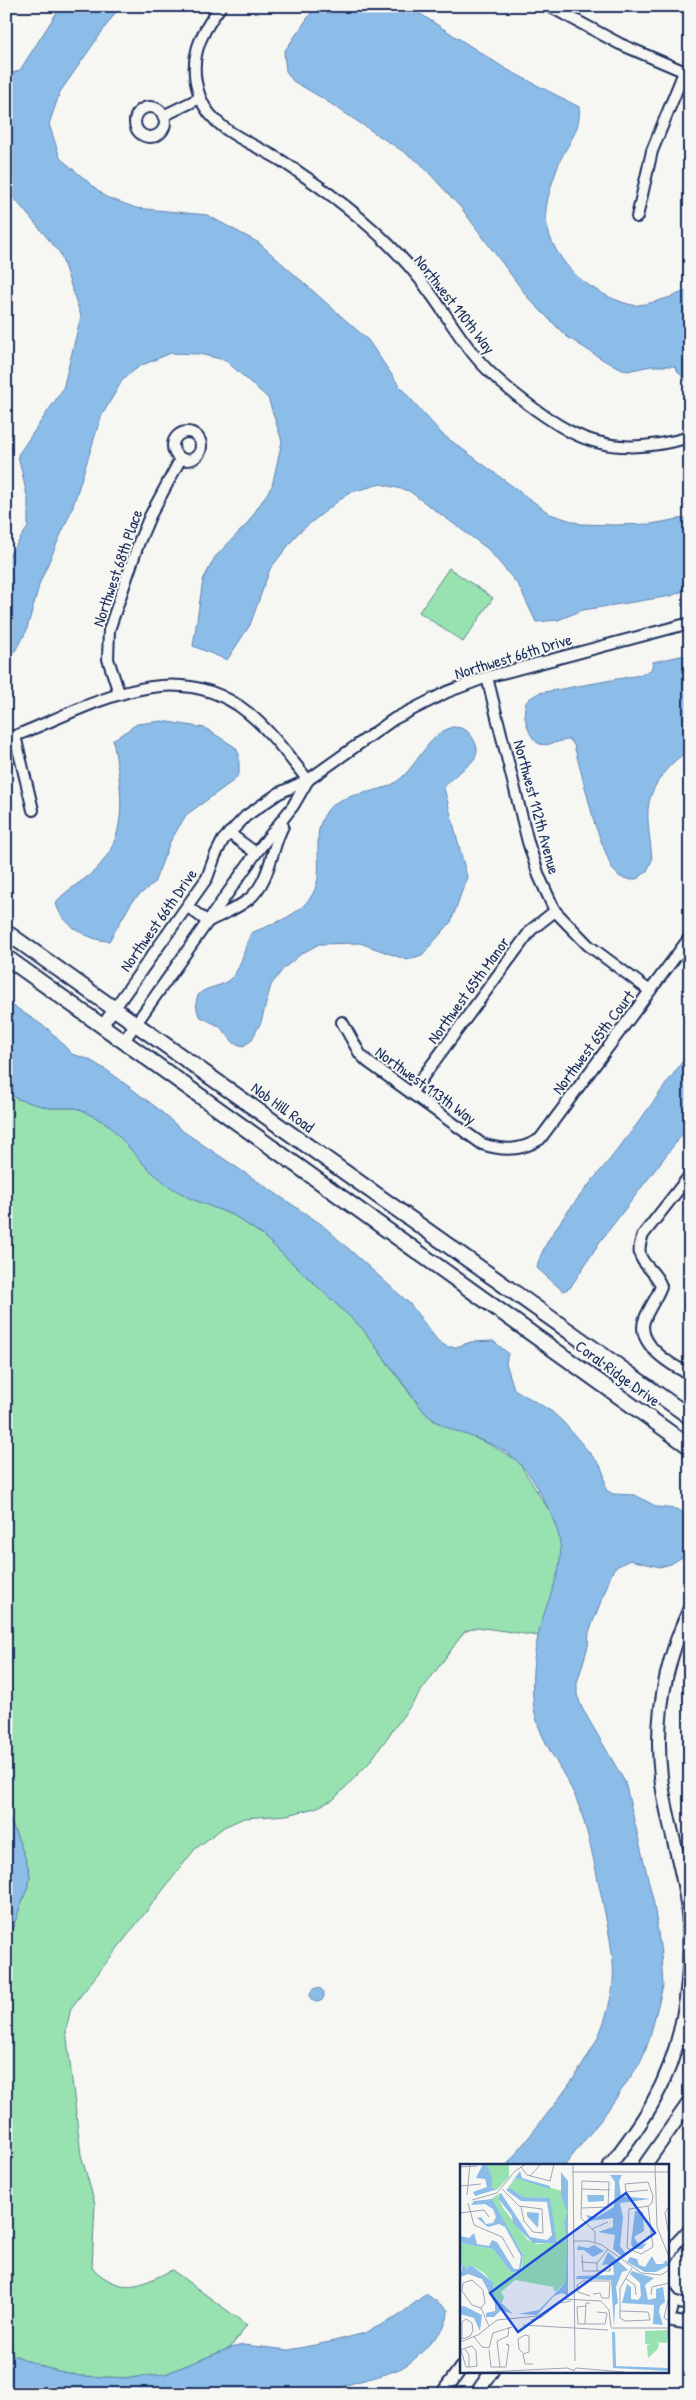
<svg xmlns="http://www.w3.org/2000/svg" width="696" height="2400" font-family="'Patrick Hand',sans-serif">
	<rect width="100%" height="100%" fill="#f6f6f2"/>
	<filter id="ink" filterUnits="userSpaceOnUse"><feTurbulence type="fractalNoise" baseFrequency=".02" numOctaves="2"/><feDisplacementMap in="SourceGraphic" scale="10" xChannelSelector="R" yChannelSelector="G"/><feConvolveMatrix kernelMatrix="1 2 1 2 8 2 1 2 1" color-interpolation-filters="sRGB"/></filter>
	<g filter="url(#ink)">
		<!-- green -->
		<g fill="#98e1b1" stroke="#5a8888">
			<path d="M 449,568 L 493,598 L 463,642 L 419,612 Z"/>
			<path d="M 6,1092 L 18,1099 L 50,1108 L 76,1108 L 93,1116 L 109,1125 L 120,1135 L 147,1168 L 189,1198 L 233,1215 L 260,1233 L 362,1328 L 415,1401 L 434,1421 L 489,1444 L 518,1461 L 550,1512 L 559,1534 L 562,1553 L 559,1574 L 539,1636 L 477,1627 L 464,1632 L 369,1763 L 333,1800 L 315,1808 L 287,1815 L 244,1818 L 224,1827 L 195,1849 L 71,2008 L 66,2030 L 81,2155 L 95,2204 L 92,2268 C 123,2296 139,2286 172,2270 L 247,2325 L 230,2348 L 165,2374 L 129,2378 L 80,2376 L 46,2368 L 6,2352 L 6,1940 C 14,1927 16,1918 21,1904 C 24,1896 29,1887 30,1878 C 31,1869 12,1822 6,1813 Z"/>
		</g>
		<!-- water -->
		<g fill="#8cbde8" stroke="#5f84b1">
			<path d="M 61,6 L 120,6 L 60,92 L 49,124 L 60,158 L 106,197 L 136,208 L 207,215 L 259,243 L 368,340 L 400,387 L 442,434 L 550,514 L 581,524 L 615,525 L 651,524 L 690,517 L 690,588 L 671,596 L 583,610 L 558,620 L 536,622 L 519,586 L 488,549 L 409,491 L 381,484 L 348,493 L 298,533 L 270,569 L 250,625 L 227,660 L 193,646 L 203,580 L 215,557 L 247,524 L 272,486 L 282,441 L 268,398 L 225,360 L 199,354 L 171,353 L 140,366 L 123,379 L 101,417 L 72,509 L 40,582 L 26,632 L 15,651 L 6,654 L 6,560 L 28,527 L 28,500 L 18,455 L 63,389 L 81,316 L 60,253 L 13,197 L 6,193 L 6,76 L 20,70 Z"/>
			<path d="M 316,6 L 408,6 L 506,69 L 579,107 C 582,129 567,144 559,163 C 554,178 544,203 546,219 C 549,248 570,274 593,288 C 604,295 619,302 632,305 C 644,307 678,295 690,289 L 690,387 L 674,366 L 651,366 L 627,371 L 605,361 L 566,336 L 529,299 L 462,209 L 419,162 L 322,98 L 293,81 L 286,71 L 284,52 Z"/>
			<path d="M 690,654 L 690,750 C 670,761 650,786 648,809 C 647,826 651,843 652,860 L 647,871 L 639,878 L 631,880 L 620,877 L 612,869 L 595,825 L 574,745 L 570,740 C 561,739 548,747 540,744 C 529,740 523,716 525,706 C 526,699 534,696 539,693 L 640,675 L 651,670 L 653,662 Z"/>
			<path d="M 162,721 L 205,728 L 235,747 L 239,754 L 239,774 L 233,781 L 186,815 L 170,842 L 154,883 L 133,900 L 109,941 C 89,941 59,923 56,902 C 69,887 87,880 100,865 C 131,829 120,783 113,740 L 137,724 Z"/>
			<path d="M 452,727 C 461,727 467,729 472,737 C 490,763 455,768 444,788 L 467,877 L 451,922 L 422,955 L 407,960 L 360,943 L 319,944 L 301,954 L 283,969 L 271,985 L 261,1022 L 251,1041 L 243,1046 L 234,1043 L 219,1026 L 199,1016 C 187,981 218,994 233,976 C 243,964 244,947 251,933 C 277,922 313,912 318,878 C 319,868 318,857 318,847 C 318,833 318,824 327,811 C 339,793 375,794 393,784 C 417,770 425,736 452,727 Z"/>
			<path d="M 6,1001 L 48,1029 L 72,1054 L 88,1059 L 108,1071 L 157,1108 L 184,1132 L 321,1224 L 410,1304 L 437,1340 L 447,1347 L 456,1347 L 471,1342 L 493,1341 L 508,1353 L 506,1363 L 514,1389 L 551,1411 L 564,1423 L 600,1465 L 604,1475 L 606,1490 L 613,1494 L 635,1495 L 657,1507 L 676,1509 L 690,1516 L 690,1545 L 682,1557 L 671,1564 L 660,1567 L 630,1560 L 614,1568 L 589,1632 L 588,1646 L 577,1683 L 577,1695 L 582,1708 L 625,1782 L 654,1904 L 661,1954 L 663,1986 L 649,2040 L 640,2063 L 603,2117 L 565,2165 L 507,2165 C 536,2127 569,2090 592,2049 C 603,2029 611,2004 613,1982 C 615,1959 609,1935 605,1913 C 597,1877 591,1841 579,1806 C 566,1770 535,1739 533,1699 C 531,1671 535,1644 543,1617 C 556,1577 571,1554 550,1512 C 542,1496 531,1473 517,1461 C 492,1436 451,1437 425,1413 L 362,1328 L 260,1233 L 233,1215 L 189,1198 L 169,1186 L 147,1168 L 109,1125 L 93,1116 L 76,1108 L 50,1108 L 37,1105 L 18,1099 L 6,1092 Z"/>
			<path d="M 690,1051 L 690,1124 L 599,1243 L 570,1288 L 563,1291 L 537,1268 C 543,1234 596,1178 618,1149 C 643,1117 666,1084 690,1051 Z"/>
			<path d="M 6,1813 C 12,1822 31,1869 30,1878 C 29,1887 24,1896 21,1904 C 16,1918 14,1927 6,1940 Z"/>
			<circle cx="317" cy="1995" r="7"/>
			<path d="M 426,2294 L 448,2310 C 448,2323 442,2331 433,2340 C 422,2352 410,2366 394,2371 C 372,2380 348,2381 328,2394 L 6,2394 L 6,2352 L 46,2368 L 80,2376 L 129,2378 L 165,2374 L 230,2348 L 243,2345 L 289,2350 L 330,2342 L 365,2333 L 397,2317 Z"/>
		</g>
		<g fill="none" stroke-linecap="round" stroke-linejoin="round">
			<defs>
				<g id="minor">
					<path d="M 221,6 C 199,35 187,61 200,97 C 213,132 254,143 282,161 C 309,179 337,198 361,219 C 387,241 412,267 431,294 C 448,317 463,344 482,364 C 502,386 543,417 569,431 C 608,452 649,449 690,437"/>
					<path d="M 549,6 L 620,44 L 690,74"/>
					<circle cx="150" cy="122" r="15"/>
					<path d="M 163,116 L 200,98"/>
					<path d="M 637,217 L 652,151 L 684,72"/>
					<circle cx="187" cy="446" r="14"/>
					<path d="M 487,677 L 528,842 L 539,876 L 555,911 L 588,945 L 650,991"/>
					<path d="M 119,693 L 108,659 L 109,630 L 139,542 L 150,516 L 181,458"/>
					<path d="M 15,736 L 33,810"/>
					<path d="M 6,737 L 15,736 C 89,707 173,653 247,712 C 271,731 289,757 308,780"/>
					<path d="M 229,833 L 256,853"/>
					<path d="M 188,907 L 208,922"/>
					<path d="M 211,920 C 223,914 238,908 249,899 C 270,882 271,849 283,826"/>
					<path d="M 342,1022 L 360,1054 L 368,1062 L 482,1144 C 503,1151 521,1151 540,1139 L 690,937"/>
					<path d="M 102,1026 L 207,878 L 215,856 L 223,840 L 246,816 L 279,793 L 308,780 L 394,719 L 447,692 L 487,677 L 690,623"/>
					<path d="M 123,1042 L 256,853 L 293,806 L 308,780"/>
					<path d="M 411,1093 L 531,930 L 555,911"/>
					<path d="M 690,1175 L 643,1235 C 631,1264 653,1264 661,1286 C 657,1298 648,1309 644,1321 C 637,1345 672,1366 690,1374"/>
					<path d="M 667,2259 L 677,2242 L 690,2228"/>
					<path d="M 667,2292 C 675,2301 674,2311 667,2320 L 690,2324"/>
					<path d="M 673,2301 L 690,2306"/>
				</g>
				<g id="tertiary">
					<path d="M 610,2165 C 625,2145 641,2125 653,2102 C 682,2050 692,1986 689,1926 C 687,1876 667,1827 661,1777 C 654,1718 665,1662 690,1608"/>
					<path d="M 645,2165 L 690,2101"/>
					<path d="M 442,2394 L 461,2368"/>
					<path d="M 476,2394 L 492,2371"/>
				</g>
				<g id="secondary">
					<path d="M 6,932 L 690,1417"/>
					<path d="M 6,957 L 690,1447"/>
				</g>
			</defs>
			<!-- minor casing -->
			<use href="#minor" stroke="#1b2f5e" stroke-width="14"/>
			<!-- tertiary casing -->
			<use href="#tertiary" stroke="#1b2f5e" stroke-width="16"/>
			<!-- secondary casing -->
			<use href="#secondary" stroke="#1b2f5e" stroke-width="18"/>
			<!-- minor -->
			<use href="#minor" stroke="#f6f6f2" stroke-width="10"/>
			<!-- tertiary -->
			<use href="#tertiary" stroke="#f6f6f2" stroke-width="12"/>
			<!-- secondary -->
			<use href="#secondary" stroke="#f6f6f2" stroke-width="14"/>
		</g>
	</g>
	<g text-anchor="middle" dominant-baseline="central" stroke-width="4" stroke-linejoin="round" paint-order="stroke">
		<!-- street labels -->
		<g font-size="16" fill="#1b2f5e" stroke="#f6f6f2">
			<text transform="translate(455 304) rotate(52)">Northwest 110th Way</text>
			<text transform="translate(117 568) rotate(-71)">Northwest 68th Place</text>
			<text transform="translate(513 656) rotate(-17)">Northwest 66th Drive</text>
			<text transform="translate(537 807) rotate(75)">Northwest 112th Avenue</text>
			<text transform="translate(158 920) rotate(-55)">Northwest 66th Drive</text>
			<text transform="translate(468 990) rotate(-54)">Northwest 65th Manor</text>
			<text transform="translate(593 1042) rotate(-53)">Northwest 65th Court</text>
			<text transform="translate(426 1085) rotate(36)">Northwest 113th Way</text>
			<text transform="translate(283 1107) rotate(36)">Nob Hill Road</text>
			<text transform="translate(618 1373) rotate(36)">Coral Ridge Drive</text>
		</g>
	</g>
	<!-- overview -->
	<g transform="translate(460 2164)">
		<rect width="209" height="209" fill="#f6f6f2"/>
		<path d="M 49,0 L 49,13 L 38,25 L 32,24 L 26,1 ZM 56,14 L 102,27 L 107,48 L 104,58 L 107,82 L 105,119 L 95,128 L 93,123 L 55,116 L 41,128 L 44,133 L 42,139 L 34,132 L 33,119 L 24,109 L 11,101 L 6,105 L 3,99 L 0,105 L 0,77 L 5,80 L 33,85 L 51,108 L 61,109 L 63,91 L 31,35 L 40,29 L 42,29 L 38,33 L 43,44 L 68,76 L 77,80 L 97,78 L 89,34 L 63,33 L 50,24 L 46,26 ZM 209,166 L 207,179 L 192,178 L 199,179 L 198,185 L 188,194 L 187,181 L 192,180 L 185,180 L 185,167 Z" fill="#98e1b1"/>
		<path d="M 23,0 L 26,0 L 32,13 L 32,24 L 38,25 L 15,32 L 13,28 L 27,23 L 25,15 L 16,14 ZM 60,7 L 62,14 L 90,22 L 90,25 L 56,14 L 51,19 ZM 101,8 L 108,17 L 108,132 L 102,129 L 94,132 L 77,151 L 58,150 L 79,146 L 105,119 L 107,82 L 104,58 L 107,48 L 101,31 ZM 150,11 L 162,11 L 159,17 L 161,32 L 190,35 L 160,39 L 163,54 L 160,82 L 166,90 L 164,94 L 153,85 L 155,71 L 138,68 L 153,63 L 153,54 L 130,57 L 126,51 L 137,53 L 154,43 L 155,18 ZM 50,24 L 63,33 L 90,34 L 97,79 L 73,79 L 53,59 L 52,52 L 38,34 L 41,29 L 70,73 L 87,76 L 92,71 L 87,38 L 61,37 L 46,26 ZM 127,31 L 144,31 L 144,37 L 128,38 ZM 32,35 L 63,91 L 60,109 L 51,108 L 33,85 L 5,80 L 0,77 L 0,72 L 9,74 L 14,69 L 17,80 L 29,82 L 32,76 L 37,78 L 54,105 L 59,105 L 61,92 L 45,63 L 39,60 L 28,63 L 17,54 L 21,53 L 26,60 L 33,59 L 36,53 L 33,45 L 25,40 L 11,41 L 14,37 ZM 175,47 L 183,48 L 184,67 L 174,73 L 179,81 L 187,79 L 182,85 L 174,85 L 171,80 ZM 67,48 L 79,49 L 78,64 L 67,52 ZM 134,81 L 144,87 L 133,93 L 124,86 L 117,86 L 118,82 L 128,84 ZM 148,88 L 168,106 L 162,108 L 156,123 L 158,139 L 155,141 L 154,163 L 151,116 L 116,115 L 117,112 L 154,111 L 153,100 L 142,101 ZM 192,92 L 196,100 L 203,100 L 206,96 L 209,101 L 196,108 L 185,108 L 167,98 L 170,93 L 177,95 L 179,101 L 185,103 ZM 3,99 L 6,105 L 11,101 L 33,118 L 34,132 L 53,150 L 41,146 L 34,153 L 26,153 L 26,149 L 35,147 L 35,140 L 22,115 L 8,110 L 0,113 ZM 172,107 L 194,114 L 185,121 L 188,136 L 196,134 L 196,125 L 203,123 L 205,138 L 200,142 L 199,148 L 203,161 L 193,160 L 194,141 L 162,139 L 167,120 L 171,123 L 171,135 L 178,136 L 181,132 L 180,119 L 170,110 ZM 4,142 L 22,151 L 20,167 L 14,154 L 0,150 L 0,143 ZM 152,168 L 155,168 L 156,202 L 209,204 L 209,207 L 153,204 Z" fill="#8cbde8"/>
		<path fill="none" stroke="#9ea6b7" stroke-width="1" d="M 113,0 L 115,197M 195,0 L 197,63 L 209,93M 0,3 L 17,2M 61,3 L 67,11 L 90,17 L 94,0M 112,8 L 209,8M 70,12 L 81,0M 0,22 L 21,20M 42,25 L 59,42 L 82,45 L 83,69 L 73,68 L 64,57 L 61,43M 121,25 L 150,26M 188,26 L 166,28 L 165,20 L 188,18 L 193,32 L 192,39 L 188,42 L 193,83M 7,31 L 10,0M 12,36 L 37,29 L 55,7 L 66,0M 8,39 L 14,61 L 42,73 L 54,94M 209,42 L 205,49 L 209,72M 122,44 L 148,43 L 149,18 L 122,17 L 121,54 L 135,68 L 135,79M 169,45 L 167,84 L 181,90 L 193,83M 169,45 L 188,42M 0,49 L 24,46 L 29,53M 132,65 L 148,58M 113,77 L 129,77 L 142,81 L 181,109 L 201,111 L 209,106M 122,91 L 123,107 L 150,107 L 150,104 L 149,107M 121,98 L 137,99M 137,107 L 137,99 L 148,85M 165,114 L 175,121 L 176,131M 12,116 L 23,126 L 25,139 L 21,144 L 12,141 L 2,127 L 3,119 ZM 191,131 L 192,123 L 209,119M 130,132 L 118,128 L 117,121 L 123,117 L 150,117 L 149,134 L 142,134 L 140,129 L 133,130M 209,132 L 204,154 L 209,157M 125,142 L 117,143 L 118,160 L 145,160 L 147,149 L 137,148M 21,144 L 29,162M 160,147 L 188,148 L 190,156 L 165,157 L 160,154 L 160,124 L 172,104M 71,156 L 82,153 L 99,139 L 111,137M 125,160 L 126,139 L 130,139M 63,161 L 148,166M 151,164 L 209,164M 14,173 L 22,183 L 29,184M 0,175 L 5,174 L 10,172 L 13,167 L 12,159 L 6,155 L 2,158 L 2,175M 0,178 L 18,171 L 37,156 L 78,152 L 104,135 L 141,137 L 149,146 L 151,163M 29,184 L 33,169 L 52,163M 5,185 L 9,191 L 9,203M 0,186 L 12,182 L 16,187 L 17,202 L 9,203M 1,186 L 6,203 L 9,203M 29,186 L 31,203 L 46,203 L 49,181 L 46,180 L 49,182M 63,189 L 59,185 L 58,175 L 65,171M 63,190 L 69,188 L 69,172 L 65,171M 63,190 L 65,200 L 73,200M 40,203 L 37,177 L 48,172 L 49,163M 113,207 L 116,204 L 164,208M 7,208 L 26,208M 26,208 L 107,204 L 115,207"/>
		<path fill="#1d4ed8" fill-opacity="0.15" stroke="#1d4ed8" stroke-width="2.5" d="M 166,29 L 195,69 L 58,168 L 30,129 Z"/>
		<rect width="209" height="209" fill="none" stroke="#1b2f5e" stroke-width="2.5"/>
	</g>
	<!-- margin -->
	<rect width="696" height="2400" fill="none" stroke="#f6f6f2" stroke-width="25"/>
	<rect x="12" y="12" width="671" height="2375" fill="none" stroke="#1b2f5e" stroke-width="2" filter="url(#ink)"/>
</svg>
